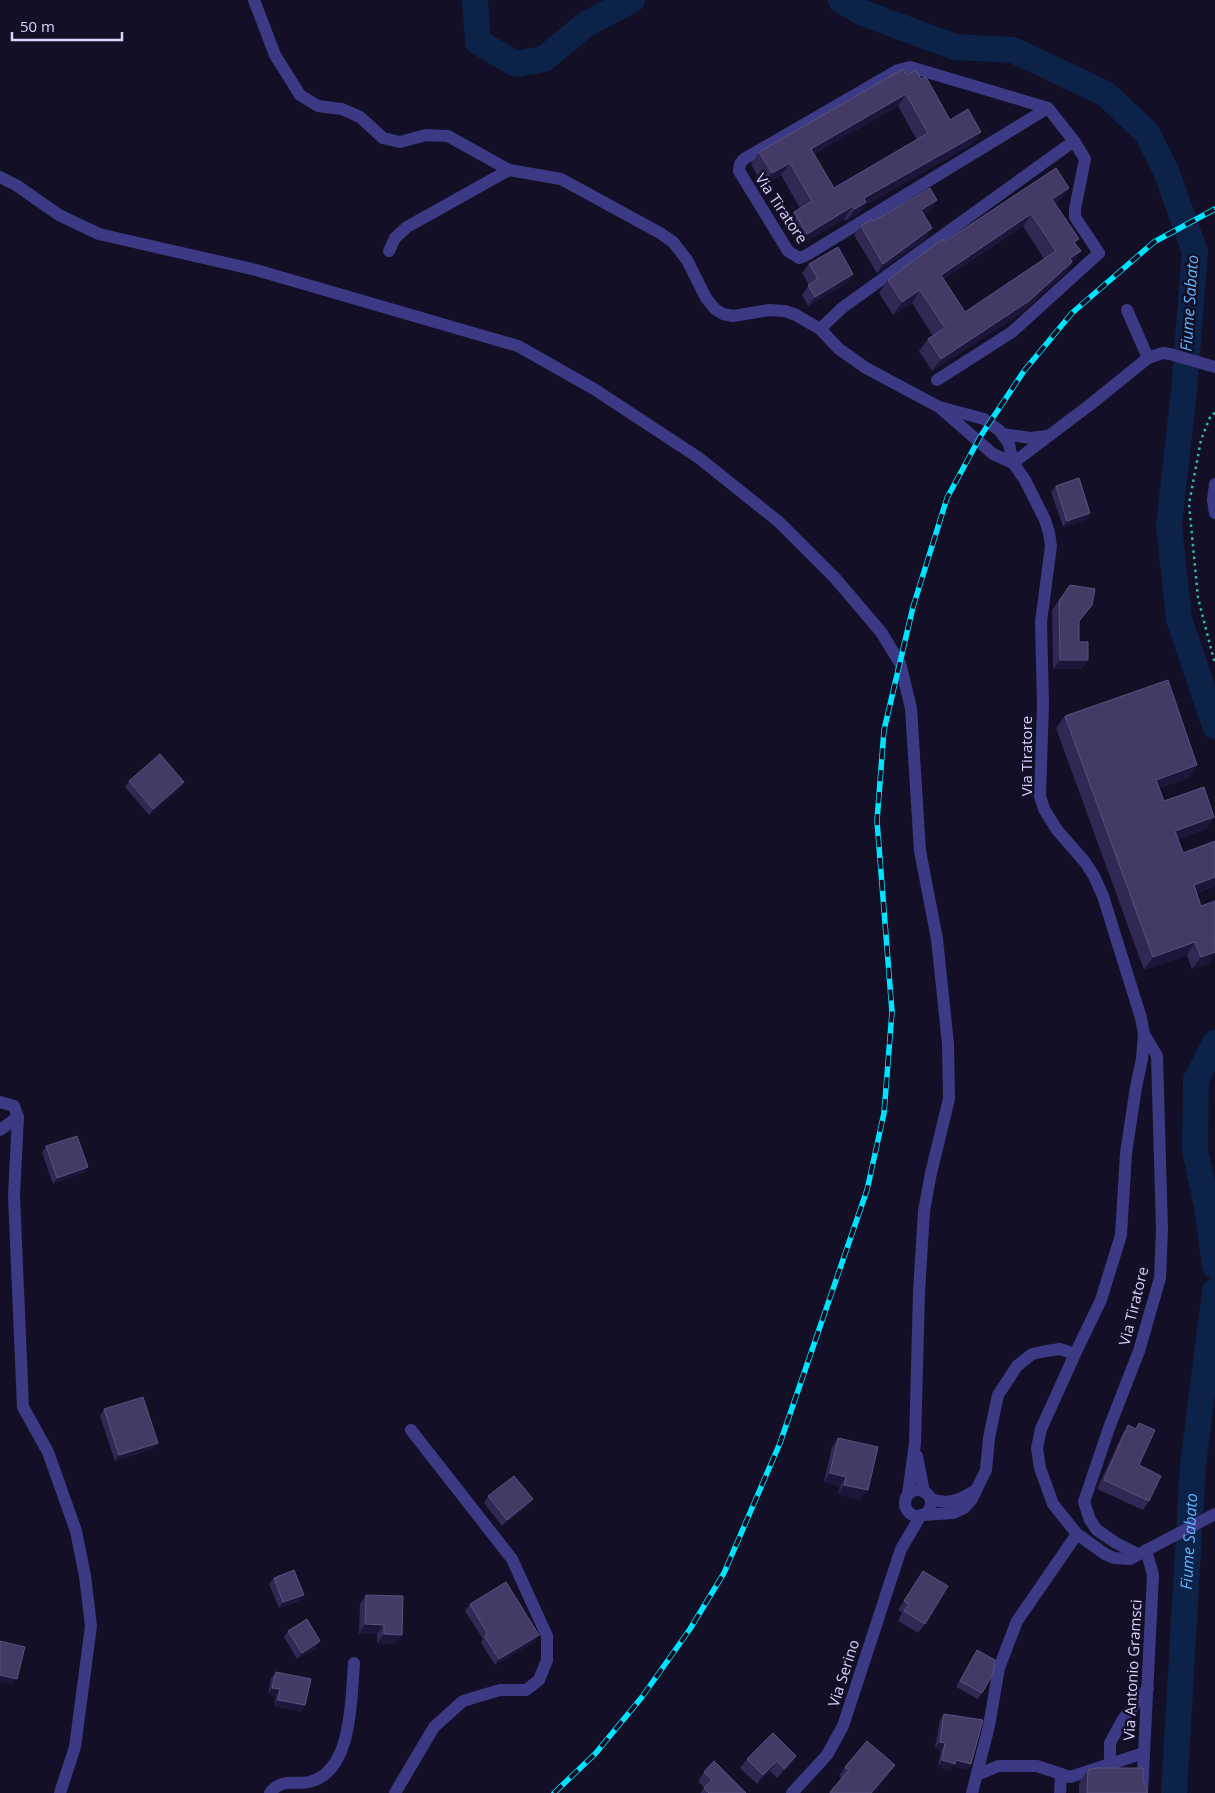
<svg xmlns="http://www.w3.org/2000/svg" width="1215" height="1793" font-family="'Open Sans',sans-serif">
	<rect width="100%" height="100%" fill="#130f26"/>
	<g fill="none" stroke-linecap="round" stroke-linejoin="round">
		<!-- river -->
		<g stroke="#0c2248" stroke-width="26">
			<path d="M 475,0 L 478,42 L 516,64 L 544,59 L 586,24 L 632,0"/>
			<path d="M 841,0 L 863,13 L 955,47 L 1013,50 L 1106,94 L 1147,133 L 1166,171 L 1195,252 L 1184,390 L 1169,525 L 1179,619 L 1215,726"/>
			<path d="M 1215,1043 L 1196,1080 L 1195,1150 L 1207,1206 L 1215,1266"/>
			<path id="s1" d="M 1174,1793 L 1193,1465 L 1215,1291"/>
		</g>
		<!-- path -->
		<path stroke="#2fb8b0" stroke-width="2.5" stroke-dasharray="2.5 4" stroke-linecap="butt" d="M 1215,413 L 1211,415 L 1208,422 L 1201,440 L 1189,504 L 1198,598 L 1215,664"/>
		<!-- minor -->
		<g stroke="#3d3a85" stroke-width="12">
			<path d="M 254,0 L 275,55 L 300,95 L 318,106 L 342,109 L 360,117 L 383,138 L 400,142 L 426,135 L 448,136 L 509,170 L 561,179 L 660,233 L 673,242 L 687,260 L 706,298 L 715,309 L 723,314 L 733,316 L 769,310 L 785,311 L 796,315 L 820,329 L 839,349 L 866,368 L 939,407 L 993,454 L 1013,463"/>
			<path d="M 1048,108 L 910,67 L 898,70 L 744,159 L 740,164 L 739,171 L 788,251 L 799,258 L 805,256 L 1048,108 L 1074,141"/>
			<path d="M 0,177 L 16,185 L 59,215 L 99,234 L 256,270 L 518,346 L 594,389 L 699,458 L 779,522 L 835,578 L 881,632 L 900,663 L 911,708 L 920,851 L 937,939 L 948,1044 L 949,1099 L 931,1173 L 924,1211 L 919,1292 L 915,1443 L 908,1494"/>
			<path d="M 389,251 L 395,238 L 407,227 L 509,170"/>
			<path d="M 1127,310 L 1148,358"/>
			<path d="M 820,329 L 842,308 L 1074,141 L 1085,159 L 1075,209 L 1075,217 L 1099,253 L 1012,332 L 937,380"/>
			<path d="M 939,407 L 984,419 L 1000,431 L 1009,444 L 1013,463 L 1025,480 L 1045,520 L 1049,533 L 1051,546 L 1041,622 L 1043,704 L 1040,796 L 1044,809 L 1057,830 L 1085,862 L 1094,876 L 1103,896 L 1141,1018 L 1144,1034 L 1142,1059 L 1136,1087 L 1126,1153 L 1121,1235 L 1101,1300 L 1075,1354"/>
			<path d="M 1002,434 L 1031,438 L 1047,436"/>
			<path d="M 1013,463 L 1091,404 L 1148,358 L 1163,353 L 1170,354 L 1215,367"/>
			<path d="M 1215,484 L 1213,500 L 1215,513"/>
			<path d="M 0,1102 L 14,1106 L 18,1117 L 14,1196 L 23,1407 L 48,1452 L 76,1531 L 85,1576 L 91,1626 L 75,1747 L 60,1793"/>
			<path d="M 0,1130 L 18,1117"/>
			<path d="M 917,1456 L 924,1492"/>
			<circle cx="918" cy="1503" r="13"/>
			<path d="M 930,1498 C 946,1506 960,1500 974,1491"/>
			<path d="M 923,1515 L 953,1513 L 964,1508 L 972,1499 L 986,1470 L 989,1438 L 998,1395 L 1017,1366 L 1032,1354 L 1046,1351 L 1060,1349 L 1075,1354 L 1041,1429 L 1037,1448 L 1040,1468 L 1053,1504 L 1077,1534 L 1105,1554 L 1114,1558 L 1130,1559 L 1215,1514"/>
			<path d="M 1138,1554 L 1116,1543 L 1097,1530 L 1090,1520 L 1084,1502 L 1109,1428 L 1139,1351 L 1160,1278 L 1162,1230 L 1157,1056 L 1144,1034"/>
			<path d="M 1110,1764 L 1110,1743 L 1123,1719 L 1148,1688"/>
			<path d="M 977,1775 L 998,1766 L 1037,1766 L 1070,1777 L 1144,1753"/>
			<path d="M 270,1793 C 281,1778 295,1785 309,1782 C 353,1772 351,1698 354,1663"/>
			<path d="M 395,1793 L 434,1727 L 463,1701 L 500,1690 L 526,1690 L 539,1680 L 547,1660 L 547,1636 L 512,1559 L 411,1430"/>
			<path d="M 792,1793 L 827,1755 L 843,1726 L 901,1549 L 921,1515"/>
			<path d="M 972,1793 L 989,1726 L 999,1668 L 1017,1621 L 1077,1534"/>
			<path d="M 1060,1793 L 1061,1774"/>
			<path d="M 1142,1793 L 1153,1575 L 1146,1550"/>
		</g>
		<defs>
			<path id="rail" d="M 554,1793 L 595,1754 L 642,1697 L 690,1629 L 724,1573 L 780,1443 L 867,1190 L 884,1113 L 892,1012 L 877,821 L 884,730 L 913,607 L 947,498 L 980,437 L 1024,371 L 1072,313 L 1154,242 L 1215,209"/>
		</defs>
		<!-- rail casing -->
		<use href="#rail" stroke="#00e5ff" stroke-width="5.5"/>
		<!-- rail -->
		<use href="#rail" stroke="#130f26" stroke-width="4" stroke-dasharray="11" stroke-linecap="butt"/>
	</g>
	<!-- wall -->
	<g fill="#312854" fill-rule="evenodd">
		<path d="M 921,79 L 950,120 L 981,132 L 972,144 L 864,206 L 858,214 L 846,221 L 844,219 L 799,246 L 786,224 L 794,212 L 800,208 L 781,175 L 763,186 L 751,164 L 759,152 ZM 898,106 L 917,140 L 834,188 L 814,154 Z"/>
		<path d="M 1060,200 L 1055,204 L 1076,244 L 1072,264 L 1070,265 L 1064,274 L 1020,314 L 932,371 L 919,351 L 928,339 L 933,336 L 912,303 L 893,315 L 879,293 L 888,280 L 891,278 L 894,275 L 944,242 ZM 1023,226 L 1044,259 L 965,312 L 944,279 Z"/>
		<path d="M 931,210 L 924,214 L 932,228 L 926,238 L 877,273 L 854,235 L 861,226 L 874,221 Z"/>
		<path d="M 809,264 L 853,274 L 847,283 L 808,306 L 802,295 L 809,285 L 802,273 Z"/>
		<path d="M 1056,486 L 1090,513 L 1086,520 L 1063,527 L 1051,492 Z"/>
		<path d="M 1070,585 L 1092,605 L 1079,622 L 1079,642 L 1088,660 L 1081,669 L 1053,669 L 1052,610 Z"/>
		<path d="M 1065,716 L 1197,765 L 1188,778 L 1159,788 L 1164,801 L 1214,817 L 1206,829 L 1178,839 L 1183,853 L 1215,841 L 1215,886 L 1197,893 L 1210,963 L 1192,969 L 1187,955 L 1144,970 L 1056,728 Z"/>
		<path d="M 129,781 L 184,782 L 180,788 L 149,815 L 125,787 Z"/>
		<path d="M 46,1146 L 88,1167 L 83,1173 L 53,1184 L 42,1153 Z"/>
		<path d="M 104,1409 L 153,1449 L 115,1461 L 100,1416 Z"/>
		<path d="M 1139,1423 L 1139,1465 L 1149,1501 L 1143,1510 L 1097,1489 L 1122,1435 L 1128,1425 L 1135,1429 Z"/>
		<path d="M 838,1438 L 861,1500 L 838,1494 L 840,1486 L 824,1482 L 832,1447 Z"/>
		<path d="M 488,1496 L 528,1505 L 502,1526 L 484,1503 Z"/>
		<path d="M 923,1571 L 925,1624 L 918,1633 L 898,1621 L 902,1613 L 898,1610 Z"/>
		<path d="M 274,1578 L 299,1601 L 279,1608 L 269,1584 Z"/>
		<path d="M 366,1595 L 395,1644 L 377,1643 L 377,1634 L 359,1634 L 360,1604 Z"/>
		<path d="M 470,1604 L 535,1641 L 495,1665 L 481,1643 L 483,1639 L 465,1611 Z"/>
		<path d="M 288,1631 L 316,1648 L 297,1659 L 284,1637 Z"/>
		<path d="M 977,1650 L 982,1693 L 978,1699 L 956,1687 L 973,1656 Z"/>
		<path d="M 276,1672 L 305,1705 L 301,1712 L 274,1706 L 276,1696 L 268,1694 L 271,1678 Z"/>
		<path d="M 944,1714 L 971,1764 L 967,1770 L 953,1766 L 950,1771 L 938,1766 L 941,1750 L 935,1748 L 940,1720 Z"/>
		<path d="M 796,1756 L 789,1766 L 777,1778 L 770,1771 L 757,1784 L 740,1768 L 747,1759 Z"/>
		<path d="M 845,1767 L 889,1774 L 873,1793 L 829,1793 L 841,1778 L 839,1776 Z"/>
		<path d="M 1088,1770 L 1143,1781 L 1147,1793 L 1079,1793 L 1079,1783 Z"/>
		<path d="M 704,1772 L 746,1793 L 700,1793 L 704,1788 L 698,1781 Z"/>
	</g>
	<!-- shaded-wall -->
	<g fill="#1d163a">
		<path d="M 906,94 L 898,106 L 802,161 L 811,149 Z"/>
		<path d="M 981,132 L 972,144 L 864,206 L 858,214 L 846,221 L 855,209 L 864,198 Z"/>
		<path d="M 790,163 L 781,175 L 763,186 L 772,173 Z"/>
		<path d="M 1069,188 L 1060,200 L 1043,211 L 1052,199 Z"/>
		<path d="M 937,200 L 931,210 L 915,219 L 921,210 Z"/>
		<path d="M 853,206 L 844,219 L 799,246 L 807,234 Z"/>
		<path d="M 1031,214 L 1023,226 L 932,287 L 941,275 Z"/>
		<path d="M 932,228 L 926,238 L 877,273 L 883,264 Z"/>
		<path d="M 1081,251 L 1064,274 L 1020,314 L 932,371 L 941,359 L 1070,258 Z"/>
		<path d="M 853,274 L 847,283 L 808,306 L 815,297 Z"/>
		<path d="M 920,290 L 912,303 L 893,315 L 902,302 Z"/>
		<path d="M 1090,513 L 1086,520 L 1063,527 L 1067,521 Z"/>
		<path d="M 1060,660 L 1088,660 L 1081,669 L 1053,669 Z"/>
		<path d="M 1197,765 L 1188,778 L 1148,792 L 1156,780 Z"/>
		<path d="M 184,782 L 180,788 L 149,815 L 153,809 Z"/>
		<path d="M 1214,817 L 1206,829 L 1167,843 L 1175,831 Z"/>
		<path d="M 1215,877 L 1215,886 L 1185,897 L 1194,885 Z"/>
		<path d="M 1195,942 L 1187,955 L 1144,970 L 1153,957 Z"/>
		<path d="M 1215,952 L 1215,955 L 1210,963 L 1192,969 L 1201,957 Z"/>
		<path d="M 88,1167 L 83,1173 L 53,1184 L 57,1178 Z"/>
		<path d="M 158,1443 L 153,1449 L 115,1461 L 119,1455 Z"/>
		<path d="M 830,1473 L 846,1477 L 840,1486 L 824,1482 Z"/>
		<path d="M 844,1485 L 868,1490 L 861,1500 L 838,1494 Z"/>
		<path d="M 533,1499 L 528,1505 L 502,1526 L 507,1520 Z"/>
		<path d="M 304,1595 L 299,1601 L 279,1608 L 283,1602 Z"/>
		<path d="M 365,1624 L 384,1625 L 377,1634 L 359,1634 Z"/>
		<path d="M 384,1634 L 402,1635 L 395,1644 L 377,1643 Z"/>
		<path d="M 539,1635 L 535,1641 L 495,1665 L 499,1659 Z"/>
		<path d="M 320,1641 L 316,1648 L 297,1659 L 302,1653 Z"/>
		<path d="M 0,1675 L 17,1679 L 12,1685 L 0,1682 Z"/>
		<path d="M 272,1688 L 280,1689 L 276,1696 L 268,1694 Z"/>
		<path d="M 278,1700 L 305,1705 L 301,1712 L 274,1706 Z"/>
		<path d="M 940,1742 L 945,1743 L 941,1750 L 935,1748 Z"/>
		<path d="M 796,1756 L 789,1766 L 777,1778 L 784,1769 Z"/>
		<path d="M 942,1760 L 956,1760 L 971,1764 L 967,1770 L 953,1766 L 950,1771 L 938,1766 Z"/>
		<path d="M 777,1761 L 770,1771 L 757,1784 L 763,1775 Z"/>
		<path d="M 895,1765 L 889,1774 L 873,1793 L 871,1793 Z"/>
	</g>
	<!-- building -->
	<g fill="#433a66" stroke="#5a527e" fill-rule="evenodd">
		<path d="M 903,69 L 907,75 L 916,70 L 921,79 L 926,77 L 950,120 L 968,109 L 981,132 L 864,198 L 866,202 L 855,209 L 853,206 L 807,234 L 794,212 L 812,201 L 790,163 L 772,173 L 759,152 ZM 906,94 L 928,133 L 834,188 L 811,149 Z"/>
		<path d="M 1056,168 L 1069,188 L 1052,199 L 1079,239 L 1074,242 L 1081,251 L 1070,258 L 1072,262 L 1029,301 L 941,359 L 928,339 L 945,328 L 920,290 L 902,302 L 888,280 L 894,276 L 894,275 L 943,239 L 944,242 ZM 1031,214 L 1056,251 L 965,312 L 941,275 Z"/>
		<path d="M 930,188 L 937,200 L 921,210 L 932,228 L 883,264 L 861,226 L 872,219 L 874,221 Z"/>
		<path d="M 838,247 L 853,274 L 815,297 L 808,285 L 818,279 L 809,264 Z"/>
		<path d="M 1079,478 L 1090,513 L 1067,521 L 1056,486 Z"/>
		<path d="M 1070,585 L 1095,589 L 1092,605 L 1079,621 L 1079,642 L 1088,642 L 1088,660 L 1060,660 L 1059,601 Z"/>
		<path d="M 1168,680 L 1197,765 L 1156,780 L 1164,801 L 1204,787 L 1214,817 L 1175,831 L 1183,853 L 1215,841 L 1215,877 L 1194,885 L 1201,906 L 1215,901 L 1215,936 L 1214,937 L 1215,940 L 1215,952 L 1201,957 L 1195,942 L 1153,957 L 1065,716 Z"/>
		<path d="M 160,754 L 184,782 L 153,809 L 129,781 Z"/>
		<path d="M 77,1136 L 88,1167 L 57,1178 L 46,1146 Z"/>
		<path d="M 143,1397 L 158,1443 L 119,1455 L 104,1409 Z"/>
		<path d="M 1139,1423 L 1155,1430 L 1139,1465 L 1161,1476 L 1149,1501 L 1104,1480 L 1128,1425 L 1136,1429 Z"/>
		<path d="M 838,1438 L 878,1447 L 868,1490 L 844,1485 L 846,1477 L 830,1473 Z"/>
		<path d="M 514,1476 L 533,1499 L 507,1520 L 488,1496 Z"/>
		<path d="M 294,1570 L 304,1595 L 283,1602 L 274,1578 Z"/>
		<path d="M 923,1571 L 948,1586 L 925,1624 L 904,1611 L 909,1604 L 904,1601 Z"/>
		<path d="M 506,1582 L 539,1635 L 499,1659 L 485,1637 L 487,1633 L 470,1604 Z"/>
		<path d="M 366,1595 L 403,1596 L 402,1635 L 384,1634 L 384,1625 L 365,1624 Z"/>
		<path d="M 307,1619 L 320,1641 L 302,1653 L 288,1631 Z"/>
		<path d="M 0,1641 L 25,1647 L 17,1679 L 0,1675 Z"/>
		<path d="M 977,1650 L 995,1660 L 993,1674 L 982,1693 L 960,1681 Z"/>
		<path d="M 276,1672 L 311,1679 L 305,1705 L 278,1700 L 280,1689 L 272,1688 Z"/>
		<path d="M 944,1714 L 983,1720 L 971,1764 L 956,1760 L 955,1764 L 942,1760 L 945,1743 L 940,1742 Z"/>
		<path d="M 773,1733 L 796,1756 L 784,1769 L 777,1761 L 763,1775 L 747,1759 Z"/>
		<path d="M 867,1741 L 895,1765 L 871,1793 L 832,1793 L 830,1792 L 849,1770 L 845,1767 Z"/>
		<path d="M 714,1761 L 746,1793 L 709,1793 L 704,1788 L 712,1780 L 704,1772 Z"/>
		<path d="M 1096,1768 L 1143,1768 L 1143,1781 L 1147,1788 L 1147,1793 L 1087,1793 L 1088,1770 Z"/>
	</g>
	<g text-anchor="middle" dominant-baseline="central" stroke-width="5" stroke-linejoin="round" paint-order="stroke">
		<!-- street labels -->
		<g font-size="15" fill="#d9d4ff" stroke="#130f26">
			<text transform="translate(782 208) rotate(56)">Via Tiratore</text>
			<text transform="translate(1026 756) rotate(-90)">Via Tiratore</text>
			<text transform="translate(1133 1306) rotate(-76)">Via Tiratore</text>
			<text transform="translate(1132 1670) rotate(-87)">Via Antonio Gramsci</text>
			<text transform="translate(843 1673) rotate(-72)">Via Serino</text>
		</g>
		<!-- water labels -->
		<g font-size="16" font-style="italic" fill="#62b6ff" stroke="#130f26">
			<text transform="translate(1189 303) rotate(-86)">Fiume Sabato</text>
			<text stroke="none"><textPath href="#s1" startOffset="252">Fiume Sabato</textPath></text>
		</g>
	</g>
	<!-- scale -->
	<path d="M12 32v8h110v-8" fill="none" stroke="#d9d4ff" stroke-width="2.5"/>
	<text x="20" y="32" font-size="15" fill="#d9d4ff" stroke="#130f26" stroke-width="4" paint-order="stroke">50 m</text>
</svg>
